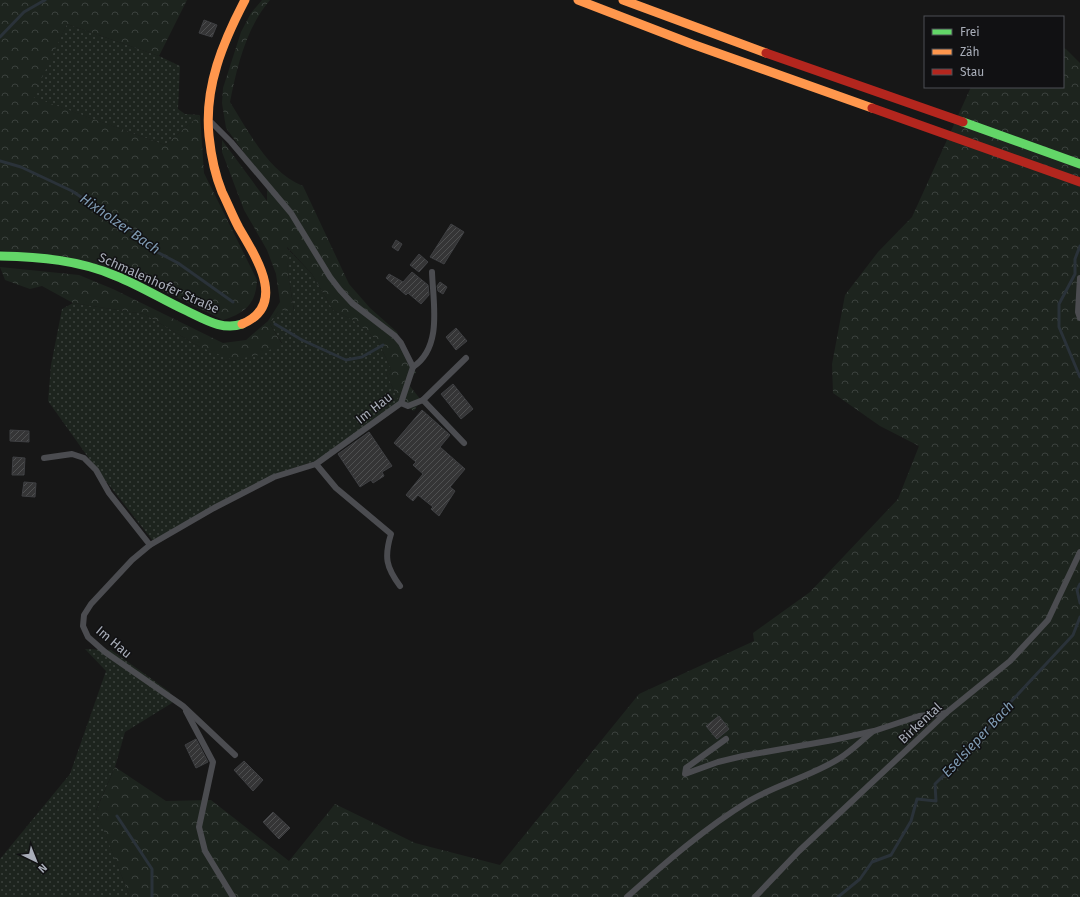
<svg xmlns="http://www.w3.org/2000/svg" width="1080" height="897" font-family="'Fira Sans',sans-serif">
	<defs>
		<pattern id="grass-dots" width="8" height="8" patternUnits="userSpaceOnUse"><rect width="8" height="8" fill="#1d241e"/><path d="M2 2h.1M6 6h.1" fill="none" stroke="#3b413d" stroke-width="1.8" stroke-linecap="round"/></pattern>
		<pattern id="forest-crowns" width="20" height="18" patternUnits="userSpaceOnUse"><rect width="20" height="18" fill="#1d241e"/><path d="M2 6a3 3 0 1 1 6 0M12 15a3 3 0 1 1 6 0" fill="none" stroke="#3b413d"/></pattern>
		<pattern id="building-hatch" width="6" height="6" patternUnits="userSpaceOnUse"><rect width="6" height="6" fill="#353536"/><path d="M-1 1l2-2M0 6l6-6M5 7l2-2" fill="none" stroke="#4f5051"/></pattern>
	</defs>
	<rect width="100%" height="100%" fill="#171717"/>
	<!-- grass -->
	<g fill="url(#grass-dots)">
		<path d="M 67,24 L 159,56 L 180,66 L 178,109 L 185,114 L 200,115 L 165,145 L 32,97 Z"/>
		<path d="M 286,247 L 312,274 L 333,310 L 353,320 L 378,341 L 391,369 L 386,373 L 400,403 L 321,459 L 274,475 L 153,541 L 98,471 L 48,401 L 51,365 L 62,309 L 73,303 L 144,314 L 200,347 L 282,343 L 270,324 L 279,310 L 294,310 L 288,273 Z"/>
		<path d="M 85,649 L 111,650 L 170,692 L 172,703 L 125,732 L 115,767 L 96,810 L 130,897 L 0,897 L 0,859 L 70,774 L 106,671 Z"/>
	</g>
	<!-- forest -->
	<g fill="url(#forest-crowns)">
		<path d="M 0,0 L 187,0 L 159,56 L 67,24 L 33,97 L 165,145 L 200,115 L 204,173 L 257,280 C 256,304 245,313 223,320 L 119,270 L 0,250 Z"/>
		<path d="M 262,0 L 270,0 C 246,28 237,67 230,102 C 249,132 269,173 303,186 L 349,284 L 370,308 L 397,332 L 416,373 L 405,380 L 421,400 L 414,411 L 400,403 L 386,373 L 391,369 L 378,341 L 353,320 L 333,310 L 312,274 L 287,247 L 288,273 L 294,311 L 279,310 L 270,324 L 282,344 L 259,355 L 233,360 L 200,347 L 144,314 L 73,303 L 42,286 L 30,289 L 5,280 L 0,267 L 79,275 L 113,289 L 223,343 L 246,340 L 268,321 L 280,302 L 276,274 L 267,250 L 244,210 L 222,152 L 222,140 L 267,201 L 267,184 L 226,128 L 222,103 L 223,88 L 241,32 L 251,13 Z"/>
		<path d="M 1063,48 L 1066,49 L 1080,63 L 1080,897 L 130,897 L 96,811 L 115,767 L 166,801 L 211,800 L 289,861 L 335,804 L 415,843 L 500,865 L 639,694 L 754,641 L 753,633 L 810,592 L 898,499 L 919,446 L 880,426 L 833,393 L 832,364 L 845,295 L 878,252 L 912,217 L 971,87 L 1063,87 Z"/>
	</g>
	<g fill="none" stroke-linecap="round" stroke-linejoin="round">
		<!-- stream -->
		<g stroke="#2a3239" stroke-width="3">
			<path d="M 0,37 L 24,12 L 45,0"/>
			<path d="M 0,161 L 21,167 L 72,191 L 131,230 L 157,252 L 178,263 L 233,302"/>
			<path d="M 1080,246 L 1075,259 L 1075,274 L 1059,304 L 1059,327 L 1080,377"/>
			<path d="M 275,324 L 302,340 L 346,360 L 362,357 L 383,345"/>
			<path d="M 1080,584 L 1077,590 L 1080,603"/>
			<path d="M 117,816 L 152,869 L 152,897"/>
			<path d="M 838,897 L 860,879 L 872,862 L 891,855 L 911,821 L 917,799 L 936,801 L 935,784 L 980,739 L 1006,707 L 1073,635 L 1080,617"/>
		</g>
	</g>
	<!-- building -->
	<g fill="url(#building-hatch)" stroke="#3f4043">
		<path d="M 204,20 L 217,25 L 212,37 L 199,33 Z"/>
		<path d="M 451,224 L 464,232 L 444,264 L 430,257 Z"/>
		<path d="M 396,240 L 402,244 L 398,251 L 392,247 Z"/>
		<path d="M 419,254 L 428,262 L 419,272 L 410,265 Z"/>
		<path d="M 412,272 L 428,285 L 429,295 L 421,304 L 408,293 L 406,295 L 386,278 L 389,274 L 403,282 Z"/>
		<path d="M 440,282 L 447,287 L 443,294 L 438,291 L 437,286 Z"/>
		<path d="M 456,328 L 467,341 L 456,350 L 446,337 Z"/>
		<path d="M 453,384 L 473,409 L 461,419 L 441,394 Z"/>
		<path d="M 422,410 L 450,435 L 440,447 L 465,469 L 450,487 L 455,491 L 439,516 L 431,509 L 433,507 L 418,495 L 413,501 L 406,495 L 423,474 L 413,465 L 416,462 L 394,443 Z"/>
		<path d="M 10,430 L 29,431 L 29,442 L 10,441 Z"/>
		<path d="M 369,432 L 392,466 L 382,472 L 384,476 L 373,483 L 371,480 L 360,487 L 338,454 Z"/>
		<path d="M 13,457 L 25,458 L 24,475 L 12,475 Z"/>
		<path d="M 24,482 L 36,483 L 35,497 L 22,496 Z"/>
		<path d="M 719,716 L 729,729 L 717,739 L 706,726 Z"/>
		<path d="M 196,739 L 208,762 L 196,768 L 185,745 Z"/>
		<path d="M 244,761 L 263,780 L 253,791 L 234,770 Z"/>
		<path d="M 273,812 L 290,828 L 279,839 L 263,822 Z"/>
	</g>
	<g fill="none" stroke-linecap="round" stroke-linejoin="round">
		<!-- lane -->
		<g stroke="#4b4c50" stroke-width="6">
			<path d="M 212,123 L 231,142 L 291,213 L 330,277 L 340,290 L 352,303 L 395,336 L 401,343 L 413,367 L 401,403 L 316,464 L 274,477 L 214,508 L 150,545 L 132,560 L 91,604 L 84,615 L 83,626 L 88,637 L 105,652 L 183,706 L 235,755"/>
			<path d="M 1080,278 L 1078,312 L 1080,318"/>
			<path d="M 413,367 C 443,347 433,303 432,272"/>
			<path d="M 423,400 L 464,443"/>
			<path d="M 401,403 L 408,406 L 423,400 L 466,358"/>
			<path d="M 44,458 L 72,454 L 84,458 L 96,470 L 109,493 L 150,545"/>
			<path d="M 316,464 L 336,488 L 391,534 C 384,557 386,567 400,586"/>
			<path d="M 186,711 L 213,762 L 199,827 L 205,851 L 233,897"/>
			<path d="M 726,739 L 686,768 L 685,774 L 718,762 L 743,756 L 833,740 L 874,731 L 919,716 L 946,713"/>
			<path d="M 627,897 C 666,862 705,828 749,801 C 778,784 812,776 840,758 C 851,751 861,741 871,733"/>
			<path d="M 755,897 L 799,851 L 946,713 L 1010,661 L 1048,620 L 1080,552"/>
		</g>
		<!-- fast -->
		<g stroke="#63d668" stroke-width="9">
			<path d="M 963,122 L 1080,164"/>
			<path d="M 0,256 C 40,257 79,260 116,276 C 141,286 163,300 187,311 C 204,319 223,331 242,324"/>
		</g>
		<!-- slow -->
		<g stroke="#ff974d" stroke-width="9">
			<path d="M 578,0 L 692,44 L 872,108"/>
			<path d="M 623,0 L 766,53"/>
			<path d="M 242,324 C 288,305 256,257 239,228 C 233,217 228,204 222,192 C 215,175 211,155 209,136 C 204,87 223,42 245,0"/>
		</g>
		<!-- jam -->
		<g stroke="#b3261e" stroke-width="9">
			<path d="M 766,53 L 963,122"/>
			<path d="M 872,108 L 1080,182"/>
		</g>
	</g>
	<g text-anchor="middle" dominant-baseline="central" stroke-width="3" stroke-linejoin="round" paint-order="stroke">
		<!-- street labels -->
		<g font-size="13" fill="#a8adb8" stroke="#111113">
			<text transform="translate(159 283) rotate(24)">Schmalenhofer Straße</text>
			<text transform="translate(374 408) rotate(-38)">Im Hau</text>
			<text transform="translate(114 642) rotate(40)">Im Hau</text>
			<text transform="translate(920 723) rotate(-43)">Birkental</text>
		</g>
		<!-- water labels -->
		<g font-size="14" font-style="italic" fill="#7f9bb3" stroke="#111113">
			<text transform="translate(120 224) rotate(35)">Hixholzer Bach</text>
			<text transform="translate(978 739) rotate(-47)">Eselsieper Bach</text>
		</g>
	</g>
	<!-- legend -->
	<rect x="924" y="16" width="140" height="72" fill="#111113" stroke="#4d4f55"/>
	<rect x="932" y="29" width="20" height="6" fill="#63d668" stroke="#4d4f55"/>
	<text x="960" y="36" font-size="12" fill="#a8adb8">Frei</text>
	<rect x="932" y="49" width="20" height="6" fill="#ff974d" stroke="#4d4f55"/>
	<text x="960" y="56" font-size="12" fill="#a8adb8">Zäh</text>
	<rect x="932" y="69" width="20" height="6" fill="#b3261e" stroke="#4d4f55"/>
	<text x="960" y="76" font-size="12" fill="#a8adb8">Stau</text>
	<!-- north arrow -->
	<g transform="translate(36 861) rotate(137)" stroke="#111113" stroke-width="3" paint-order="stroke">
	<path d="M0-3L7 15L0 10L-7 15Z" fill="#a8adb8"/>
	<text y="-6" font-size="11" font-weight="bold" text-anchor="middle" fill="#a8adb8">N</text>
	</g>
</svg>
